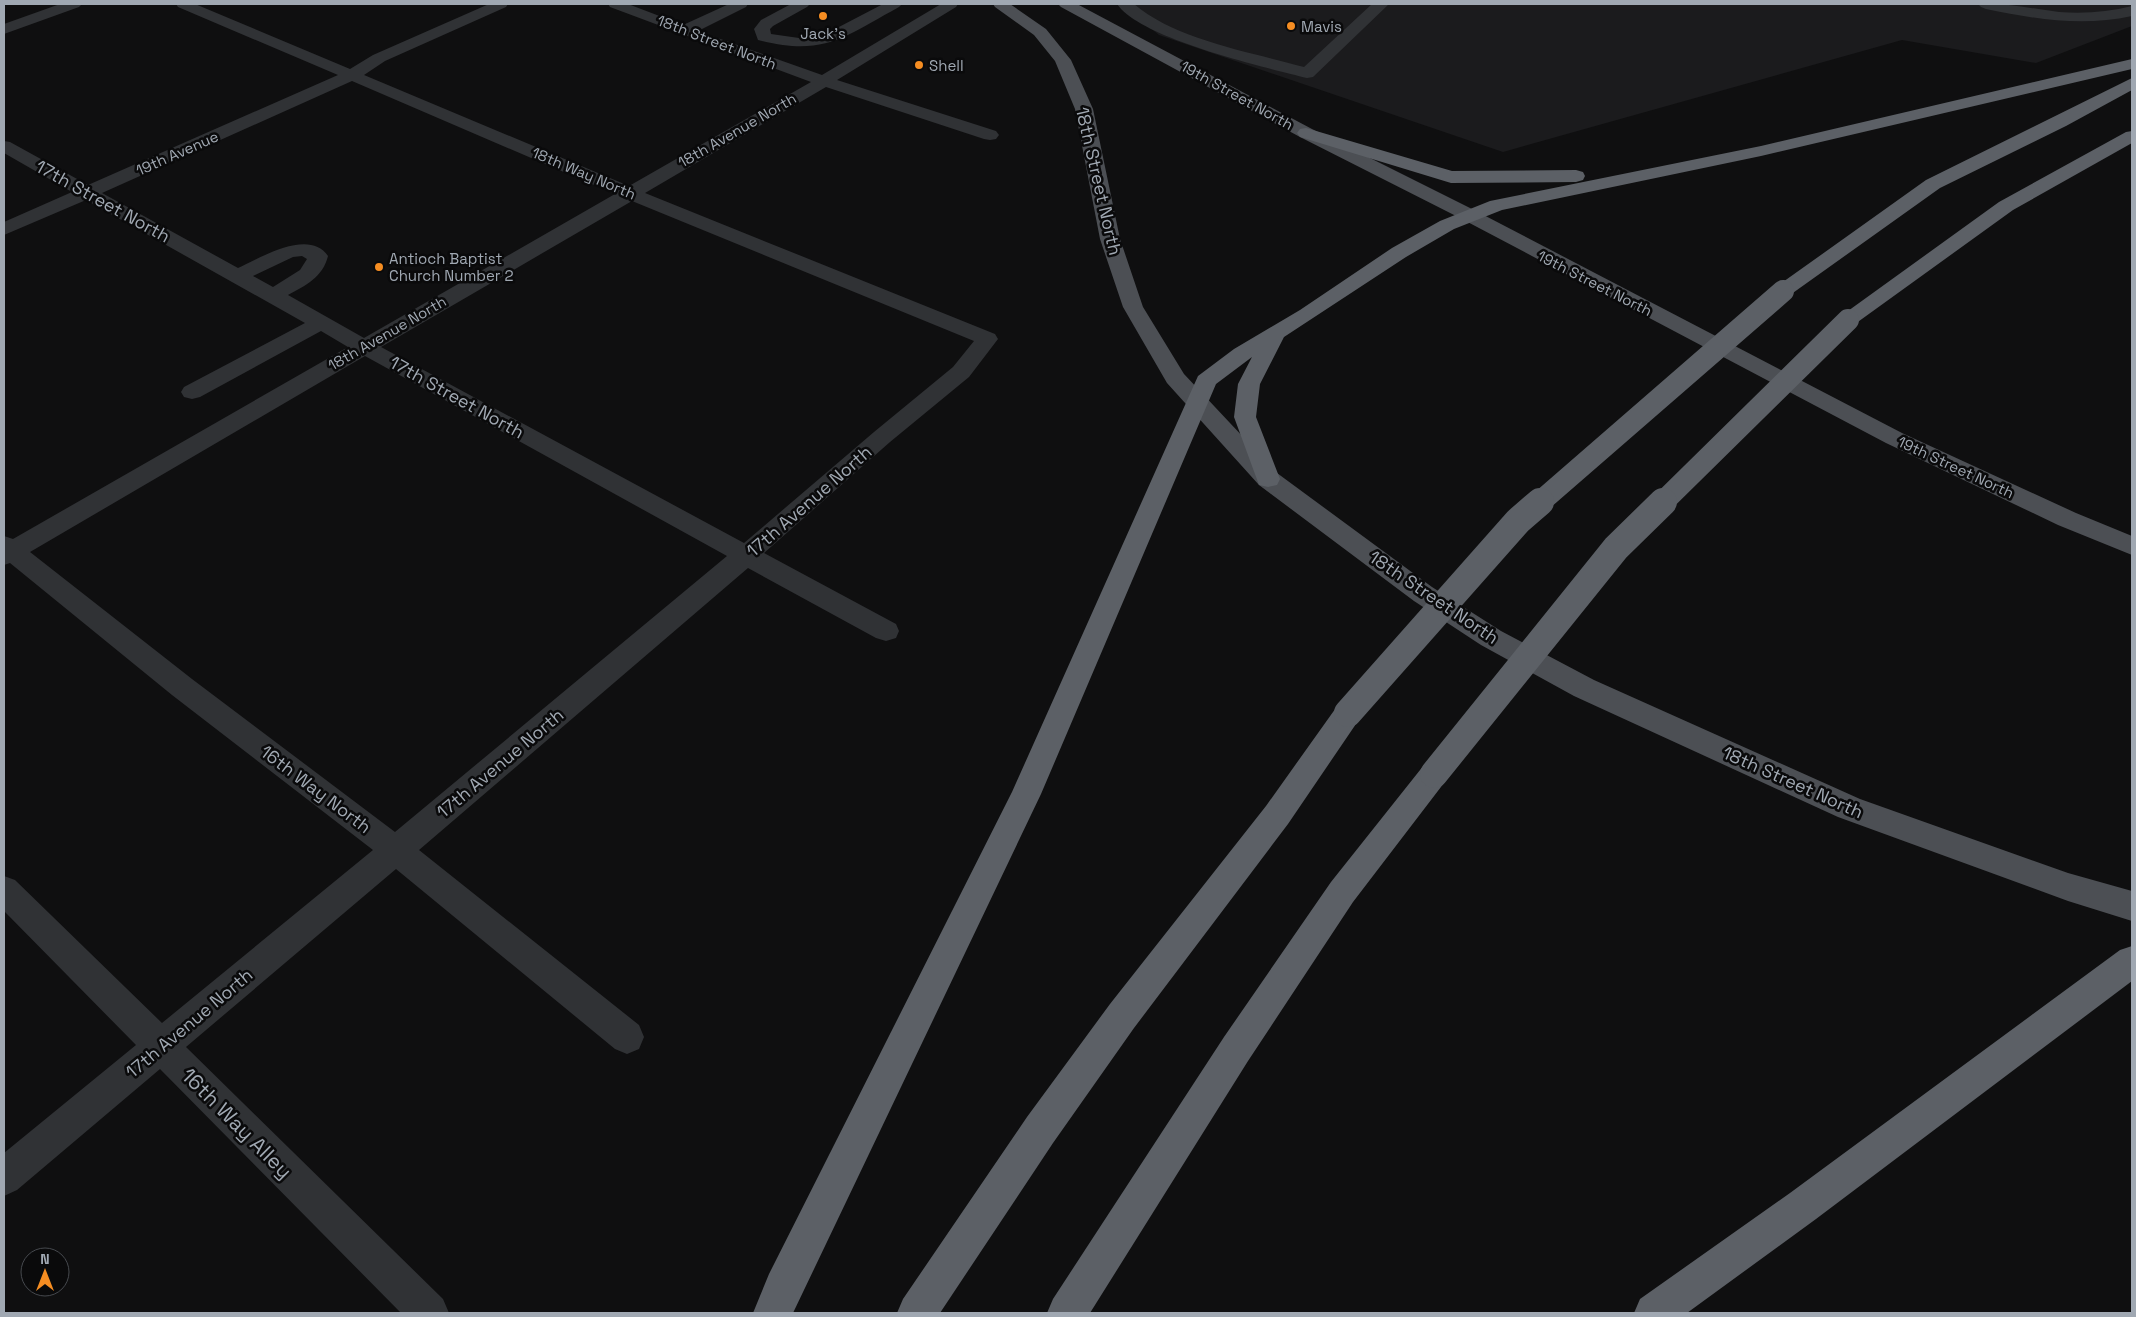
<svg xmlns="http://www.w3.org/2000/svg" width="2136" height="1317" font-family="'Space Grotesk',sans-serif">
	<rect width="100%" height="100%" fill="#0f0f10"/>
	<!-- built -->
	<path fill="#1b1b1d" d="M 1121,4 L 2132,4 L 2132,26 L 2036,63 L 1902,40 L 1503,152 L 1159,35 Z"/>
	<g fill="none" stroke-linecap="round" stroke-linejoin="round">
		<!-- minor -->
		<g fill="#303235" fill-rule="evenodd">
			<path d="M 60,4 L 82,4 L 79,7 L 4,34 L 4,24 Z"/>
			<path d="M 176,4 L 195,4 L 350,69 L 373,55 L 489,4 L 508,4 L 506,7 L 385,61 L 364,75 L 629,186 L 811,82 L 610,7 L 608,4 L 628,4 L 683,25 L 729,4 L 748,4 L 746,7 L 698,31 L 822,75 L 941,4 L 958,4 L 956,7 L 837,80 L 996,131 L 999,135 L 996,139 L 990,140 L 984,139 L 826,87 L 645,193 L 995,334 L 998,339 L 969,377 L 890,442 L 764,553 L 896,624 L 899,631 L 896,638 L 886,641 L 876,638 L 748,568 L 419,850 L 639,1025 L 644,1037 L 639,1049 L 627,1054 L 615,1049 L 396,869 L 186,1047 L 443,1299 L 449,1313 L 401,1313 L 160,1069 L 17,1190 L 4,1196 L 4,1153 L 136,1045 L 4,911 L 4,876 L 15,880 L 162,1023 L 373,850 L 172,695 L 10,563 L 4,565 L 4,536 L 13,539 L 348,347 L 321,331 L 200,397 L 192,399 L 184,397 L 181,392 L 184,387 L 305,323 L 86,200 L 4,235 L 4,222 L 72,192 L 4,153 L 4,141 L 10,142 L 88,185 L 338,75 L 178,7 ZM 352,81 L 615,194 L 364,338 L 288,295 C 305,286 323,277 328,256 C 309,228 260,258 238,268 L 102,193 ZM 632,201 L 974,341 L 953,367 L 874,432 L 744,543 L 381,347 ZM 302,256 L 307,259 L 300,270 L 273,287 L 253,276 L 293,257 ZM 365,356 L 727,556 L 395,832 L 192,679 L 30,552 Z"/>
			<path d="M 791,4 L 810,4 L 807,7 L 773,26 L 770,29 L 771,34 L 799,38 L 818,36 L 837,28 L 883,4 L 902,4 L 899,7 C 844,37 824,57 758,40 L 754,29 L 761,20 Z"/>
			<path d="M 1117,4 L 1134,4 C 1176,40 1251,52 1304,67 L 1372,4 L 1389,4 L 1313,77 L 1307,78 C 1264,67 1141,39 1117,4 Z"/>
			<path d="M 1978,4 C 2006,2 2032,9 2059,12 C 2084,14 2108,12 2132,6 L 2132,16 C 2082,27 2035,19 1986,9 L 1981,7 Z"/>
		</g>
		<!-- major -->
		<g fill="#4c4f54" fill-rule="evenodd">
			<path d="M 993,4 L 1010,4 L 1046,29 L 1071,60 L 1093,109 L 1120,239 L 1143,307 L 1184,374 L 1277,473 L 1432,587 L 1501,631 L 1594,680 L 1860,799 L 2068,873 L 2132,891 L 2132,921 L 2068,901 L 1838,817 L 1574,696 L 1481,645 L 1414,601 L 1259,485 L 1167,383 L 1123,307 L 1100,239 L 1075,109 L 1055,61 L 1034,35 L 995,7 Z"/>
			<path d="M 1058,4 L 1077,4 L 1312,129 L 1474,210 L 1902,433 L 2076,513 L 2132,536 L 2132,555 L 2058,525 L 1886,443 L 1460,218 L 1300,137 L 1061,7 Z"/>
		</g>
		<!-- highway -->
		<g fill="#5c6066" fill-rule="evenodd">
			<path d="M 2132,59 L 2132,69 L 1761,156 L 1502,210 L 1454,229 L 1406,257 L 1284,337 L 1260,384 L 1256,417 L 1280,479 L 1277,485 L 1268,487 L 1259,485 L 1234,417 L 1238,384 L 1252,357 L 1216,384 L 1041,794 L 793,1313 L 753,1313 L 769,1274 L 1012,792 L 1198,376 L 1234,349 L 1300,310 L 1392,248 L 1440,221 L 1490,201 L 1761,146 Z"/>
			<path d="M 2132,78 L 2132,90 L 2066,126 L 1940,188 L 1790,295 L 1783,297 L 1776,295 L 1773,291 L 1776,287 L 1926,180 Z"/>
			<path d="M 1306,128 L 1452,171 L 1576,170 L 1583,172 L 1585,176 L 1583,180 L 1576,182 L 1451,183 L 1300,137 L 1297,133 L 1300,129 Z"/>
			<path d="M 2132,131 L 2132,143 L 2013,210 L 1855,324 L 1848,326 L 1841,324 L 1837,320 L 1841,316 L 1999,202 L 2126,132 Z"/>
			<path d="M 1348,702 L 1358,705 L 1362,713 L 1358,721 L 1288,824 L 1134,1028 L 1053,1143 L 940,1313 L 897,1313 L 903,1299 L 1027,1117 L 1110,1004 L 1266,806 L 1338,705 Z"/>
			<path d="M 1434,762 L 1444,765 L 1449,774 L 1444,783 L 1353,902 L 1248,1061 L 1090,1313 L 1047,1313 L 1053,1299 L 1224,1037 L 1331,882 L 1424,765 Z"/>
			<path d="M 2132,946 L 2132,981 L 1816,1219 L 1687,1313 L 1634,1313 L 1640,1299 L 1790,1193 L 2120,950 Z"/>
		</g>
		<!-- highway-bridge-far1 -->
		<g stroke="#5c6066" stroke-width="22">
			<path d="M 1539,503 L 1783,291"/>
			<path d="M 1662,503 L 1848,320"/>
		</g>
		<!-- highway-bridge -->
		<g stroke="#5c6066" stroke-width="28">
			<path d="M 1348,713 L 1518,521 L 1540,502"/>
			<path d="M 1434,774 L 1616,548 L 1663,502"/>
		</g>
	</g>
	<!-- markers -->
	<g fill="#f58d22" stroke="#0a0a0b" stroke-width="2">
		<circle cx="823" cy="16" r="5"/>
		<circle cx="1291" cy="26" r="5"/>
		<circle cx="919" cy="65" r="5"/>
		<circle cx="379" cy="267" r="5"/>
	</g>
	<g text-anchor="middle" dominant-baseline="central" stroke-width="5" stroke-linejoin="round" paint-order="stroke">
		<!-- far-poi labels -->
		<g font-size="15" fill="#a0a8b2" stroke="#0a0a0b" text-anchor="start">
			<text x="1301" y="26">Mavis</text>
			<text x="823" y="33" text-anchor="middle">Jack's</text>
			<text x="929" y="65">Shell</text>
			<text x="389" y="258">Antioch Baptist<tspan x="389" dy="17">Church Number 2</tspan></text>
		</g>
		<!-- far-street labels -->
		<g font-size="15" fill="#a0a8b2" stroke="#0a0a0b">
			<text transform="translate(717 42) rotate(21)">18th Street North</text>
			<text transform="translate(1237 95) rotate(29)">19th Street North</text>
			<text transform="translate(737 130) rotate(-30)">18th Avenue North</text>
			<text transform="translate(177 153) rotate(-24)">19th Avenue</text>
			<text transform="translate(584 173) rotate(23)">18th Way North</text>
			<text transform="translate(1595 283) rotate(27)">19th Street North</text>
			<text transform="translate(387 333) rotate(-30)">18th Avenue North</text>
			<text transform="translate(1956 467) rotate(25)">19th Street North</text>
		</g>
		<!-- street labels -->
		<g font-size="18" fill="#a0a8b2" stroke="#0a0a0b">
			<text transform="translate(1099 181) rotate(77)">18th Street North</text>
			<text transform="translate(103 201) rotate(29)">17th Street North</text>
			<text transform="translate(457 397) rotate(29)">17th Street North</text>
			<text transform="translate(809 501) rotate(-41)">17th Avenue North</text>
			<text transform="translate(1434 597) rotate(34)">18th Street North</text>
			<text transform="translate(500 763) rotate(-40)">17th Avenue North</text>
			<text transform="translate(1793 782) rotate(24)">18th Street North</text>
			<text transform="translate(316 789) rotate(37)">16th Way North</text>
			<text transform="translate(189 1023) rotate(-40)">17th Avenue North</text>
		</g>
		<!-- near-street labels -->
		<g font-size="21" fill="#a0a8b2" stroke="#0a0a0b">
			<text transform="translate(237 1123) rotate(45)">16th Way Alley</text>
		</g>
	</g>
	<!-- border -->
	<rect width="2136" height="1317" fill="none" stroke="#a0a8b2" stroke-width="10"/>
	<!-- north arrow -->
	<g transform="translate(45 1272)"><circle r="24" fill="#0a0a0b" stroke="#46494e"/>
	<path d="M0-4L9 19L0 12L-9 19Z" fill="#f58d22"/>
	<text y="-8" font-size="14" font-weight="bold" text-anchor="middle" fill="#a0a8b2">N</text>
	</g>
</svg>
